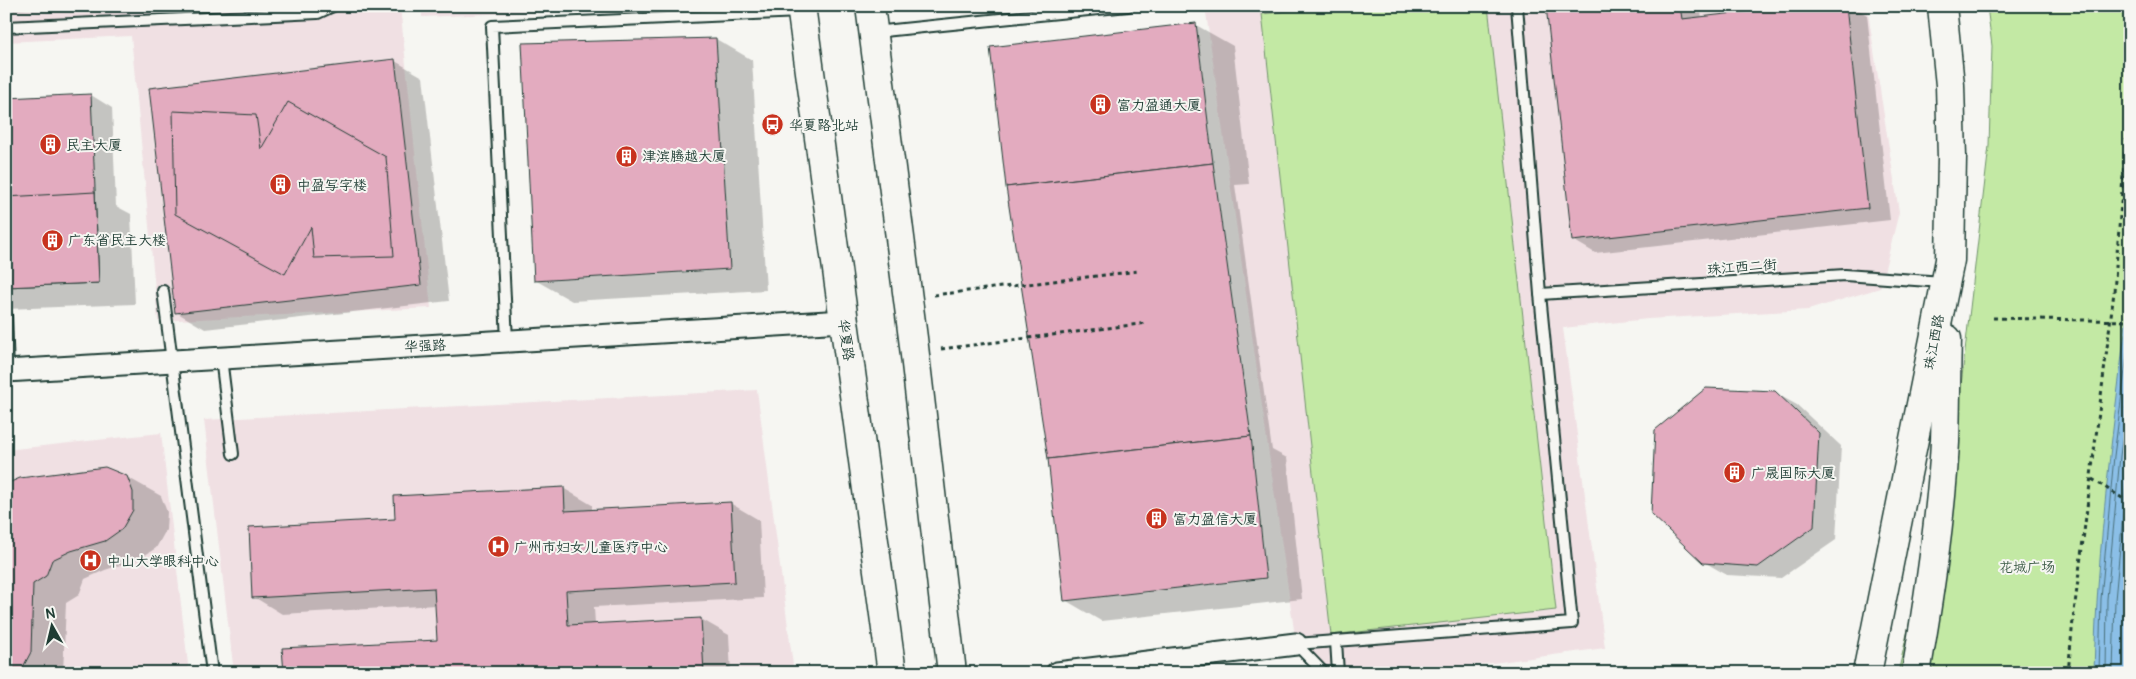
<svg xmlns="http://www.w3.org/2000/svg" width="2136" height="679" font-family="Pangolin,'LXGW WenKai TC',sans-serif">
	<rect width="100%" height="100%" fill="#f6f6f2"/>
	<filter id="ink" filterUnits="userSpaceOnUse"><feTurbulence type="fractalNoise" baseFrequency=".02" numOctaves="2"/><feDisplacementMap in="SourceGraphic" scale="10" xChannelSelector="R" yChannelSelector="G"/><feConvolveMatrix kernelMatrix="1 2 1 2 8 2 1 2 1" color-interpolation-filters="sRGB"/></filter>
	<g filter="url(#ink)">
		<!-- built -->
		<g fill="#f0e0e3">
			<path d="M 6,6 L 400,6 L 431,308 L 158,321 L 131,36 L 6,42 Z"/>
			<path d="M 422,6 L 685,6 L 422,17 Z"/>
			<path d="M 1205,6 L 1867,6 L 1899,212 L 1880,288 L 1808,310 L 1648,319 L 1563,328 L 1605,648 L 1418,673 L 1324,673 L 1296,644 Z"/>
			<path d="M 757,390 L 794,673 L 234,673 L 204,420 Z"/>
			<path d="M 161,433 L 189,673 L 6,673 L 6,450 Z"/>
		</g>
		<!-- green -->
		<g fill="#c3e9a4" stroke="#71936c">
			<path d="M 1332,6 L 1488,6 L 1556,610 L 1331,635 L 1262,14 Z"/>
			<path d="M 1987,6 L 2130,6 L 2130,673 L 1898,673 L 1958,411 L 1989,146 L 1992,46 Z"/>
		</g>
		<!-- water -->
		<path fill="#8bbfe7" stroke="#608b9f" d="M 2130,292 L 2130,673 L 2094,673 C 2097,545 2114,419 2130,292 Z"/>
		<!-- shadow -->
		<g fill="#0003">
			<path d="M 6,6 L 57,6 L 6,11 Z"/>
			<path d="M 226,6 L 305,6 L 304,7 Z"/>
			<path d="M 1547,6 L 1700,6 L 1702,18 L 1808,6 L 1852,6 L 1867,15 L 1890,220 L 1595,253 L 1573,240 Z"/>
			<path d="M 1196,25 L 1233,46 L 1249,184 L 1235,185 L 1272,450 L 1287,458 L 1302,599 L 1101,621 L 1065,600 Z"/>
			<path d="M 716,39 L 752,60 L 766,290 L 572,301 L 535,280 Z"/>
			<path d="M 395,61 L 423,77 L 449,301 L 205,329 L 176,312 Z"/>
			<path d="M 91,95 L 112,108 L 116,206 L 131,214 L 135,304 L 6,309 L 6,99 Z"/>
			<path d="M 1775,393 L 1797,405 L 1841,446 L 1836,540 L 1781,578 L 1727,575 L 1704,562 Z"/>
			<path d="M 127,477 L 161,496 L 167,512 L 166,530 L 156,548 L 139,559 L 105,570 L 85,579 L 79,595 L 66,603 L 63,673 L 6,673 L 6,486 Z"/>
			<path d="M 563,488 L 592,505 L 592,510 L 730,503 L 759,520 L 763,598 L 594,607 L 595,624 L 701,619 L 729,635 L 731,673 L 285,673 L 438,641 L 436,605 L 282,614 L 254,597 L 396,520 Z"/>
		</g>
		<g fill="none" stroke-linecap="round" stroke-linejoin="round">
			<!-- shore -->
			<g stroke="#4a717c" stroke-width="1">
				<path d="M 2099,673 L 2101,599 L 2114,456 L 2130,331"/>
				<path d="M 2106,673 L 2107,599 L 2120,456 L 2130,381"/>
				<path d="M 2113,673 L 2115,600 L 2130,440"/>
			</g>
		</g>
		<!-- building -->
		<g fill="#e3abbf" stroke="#1f3d34">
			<path d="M 1546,6 L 1680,6 L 1682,19 L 1796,6 L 1846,6 L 1868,208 L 1572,241 Z"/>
			<path d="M 1196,23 L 1213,163 L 1006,187 L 990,47 Z"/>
			<path d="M 716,38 L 730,269 L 534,281 L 522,43 Z"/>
			<path d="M 395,59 L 421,285 L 175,313 L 149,88 Z"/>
			<path d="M 91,94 L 99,283 L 6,287 L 6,98 Z"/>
			<path d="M 288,102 L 386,157 L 394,256 L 314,258 L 311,227 L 285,274 L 175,214 L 173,111 L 256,115 L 261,149 Z"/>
			<path d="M 1213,163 L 1251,436 L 1048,459 L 1006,187 Z"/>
			<path d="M 95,192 L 99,283 L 6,287 L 6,197 Z"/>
			<path d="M 1706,388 L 1775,391 L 1819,433 L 1814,527 L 1758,567 L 1703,563 L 1651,514 L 1655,430 Z"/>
			<path d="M 1251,436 L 1266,578 L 1064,601 L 1048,459 Z"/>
			<path d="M 105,467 L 127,476 L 133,492 L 133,510 L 122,529 L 105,541 L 71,551 L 52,560 L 46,576 L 33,584 L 31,652 L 22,669 L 17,673 L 6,673 L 6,484 L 20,478 Z"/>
			<path d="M 564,487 L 565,511 L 731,502 L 735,582 L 566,591 L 568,625 L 701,618 L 704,673 L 284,673 L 282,648 L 437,640 L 434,588 L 252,598 L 249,527 L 395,519 L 394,496 Z"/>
		</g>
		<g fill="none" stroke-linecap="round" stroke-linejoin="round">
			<defs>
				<g id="service">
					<path d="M 6,27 L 318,13 L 333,6"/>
					<path d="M 874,32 L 1128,6"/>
					<path d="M 163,291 L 212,673"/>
					<path d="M 1540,294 L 1845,275 L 1943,282"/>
					<path d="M 6,315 L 8,371"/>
					<path d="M 507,341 L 492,26 L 800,12"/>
					<path d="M 221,358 L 233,454"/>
					<path d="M 1336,641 L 1338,673"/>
					<path d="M 1296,644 L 1572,623 L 1540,294 L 1517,6"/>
					<path d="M 1296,644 L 1324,673"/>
				</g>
				<g id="minor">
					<path d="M 6,371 L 844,321"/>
					<path d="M 1057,673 L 1296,644"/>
				</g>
				<g id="secondary">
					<path d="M 801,6 L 892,673"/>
					<path d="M 870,6 L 913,338 L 952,673"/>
					<path d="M 1867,673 L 1950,260 L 1952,158 L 1950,85 L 1942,6"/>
					<path d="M 1916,673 C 1929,597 1941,519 1945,442 C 1946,408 1946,374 1947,339"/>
				</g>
			</defs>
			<!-- service casing -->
			<use href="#service" stroke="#1f3d34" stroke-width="14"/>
			<!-- minor casing -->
			<use href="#minor" stroke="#1f3d34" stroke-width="25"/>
			<!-- secondary casing -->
			<use href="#secondary" stroke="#1f3d34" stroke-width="31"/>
			<!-- path -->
			<g stroke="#1f3d34" stroke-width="3" stroke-dasharray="4 4" stroke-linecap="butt">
				<path d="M 934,295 L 1139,271"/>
				<path d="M 1993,318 L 2130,321"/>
				<path d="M 941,349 L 1147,323"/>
				<path d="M 2068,673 L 2073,620 L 2114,292 L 2126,139"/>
			</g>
			<!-- service -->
			<use href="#service" stroke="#f6f6f2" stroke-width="10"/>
			<!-- minor -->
			<use href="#minor" stroke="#f6f6f2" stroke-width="21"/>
			<!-- secondary -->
			<use href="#secondary" stroke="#f6f6f2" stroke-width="28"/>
			<!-- path-bridge -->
			<path stroke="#1f3d34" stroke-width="3" stroke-dasharray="4 4" stroke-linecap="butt" d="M 2092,479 L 2130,503"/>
		</g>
	</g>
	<!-- icons -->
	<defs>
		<symbol id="building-disc" viewBox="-11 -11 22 22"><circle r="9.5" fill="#c8321e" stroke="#f6f6f2"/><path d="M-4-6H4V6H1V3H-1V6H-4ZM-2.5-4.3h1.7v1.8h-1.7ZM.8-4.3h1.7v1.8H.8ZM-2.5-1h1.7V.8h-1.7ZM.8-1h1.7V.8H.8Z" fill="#fff"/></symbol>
		<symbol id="bus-disc" viewBox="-11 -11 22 22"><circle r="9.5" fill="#c8321e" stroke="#f6f6f2"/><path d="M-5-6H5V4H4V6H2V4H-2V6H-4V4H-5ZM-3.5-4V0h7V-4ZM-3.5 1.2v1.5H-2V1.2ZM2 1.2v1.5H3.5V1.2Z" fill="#fff"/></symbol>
		<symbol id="hospital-disc" viewBox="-11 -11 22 22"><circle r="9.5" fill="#c8321e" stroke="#f6f6f2"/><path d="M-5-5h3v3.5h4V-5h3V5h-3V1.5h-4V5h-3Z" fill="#fff"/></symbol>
	</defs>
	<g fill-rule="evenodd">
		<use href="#building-disc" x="1088" y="92" width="25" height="25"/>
		<use href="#bus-disc" x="760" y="112" width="25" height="25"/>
		<use href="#building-disc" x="38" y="132" width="25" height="25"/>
		<use href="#building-disc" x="614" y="144" width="25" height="25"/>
		<use href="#building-disc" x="268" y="172" width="25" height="25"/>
		<use href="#building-disc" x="40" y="228" width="25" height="25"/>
		<use href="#building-disc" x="1722" y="460" width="25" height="25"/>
		<use href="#building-disc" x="1144" y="506" width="25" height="25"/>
		<use href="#hospital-disc" x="486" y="534" width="25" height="25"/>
		<use href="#hospital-disc" x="78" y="548" width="25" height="25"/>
	</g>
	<g text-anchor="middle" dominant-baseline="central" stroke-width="4" stroke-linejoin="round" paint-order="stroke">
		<!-- poi labels -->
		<g font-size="14" fill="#1f3d34" stroke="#f6f6f2" text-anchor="start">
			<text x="1117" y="105">富力盈通大厦</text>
			<text x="789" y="125">华夏路北站</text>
			<text x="66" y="145">民主大厦</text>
			<text x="642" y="156">津滨腾越大厦</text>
			<text x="297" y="185">中盈写字楼</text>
			<text x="68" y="240">广东省民主大楼</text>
			<text x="1751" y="473">广晟国际大厦</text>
			<text x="1173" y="519">富力盈信大厦</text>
			<text x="514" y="547">广州市妇女儿童医疗中心</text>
			<text x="107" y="561">中山大学眼科中心</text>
		</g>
		<!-- street labels -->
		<g font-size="14" fill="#1f3d34" stroke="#f6f6f2">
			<text transform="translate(1742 267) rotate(-4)">珠江西二街</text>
			<text transform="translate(846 340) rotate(82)">华夏路</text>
			<text transform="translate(1934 342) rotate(-79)">珠江西路</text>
			<text transform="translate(425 346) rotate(-3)">华强路</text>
		</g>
		<!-- park labels -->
		<g font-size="14" fill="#405f4a" stroke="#f6f6f2">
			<text x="2027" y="567">花城广场</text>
		</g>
	</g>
	<!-- margin -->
	<rect width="2136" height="679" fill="none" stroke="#f6f6f2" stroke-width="25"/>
	<rect x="12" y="12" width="2111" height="654" fill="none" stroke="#1f3d34" stroke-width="2" filter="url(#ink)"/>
	<!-- north arrow -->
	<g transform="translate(52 626) rotate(352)" stroke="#f6f6f2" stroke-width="4" paint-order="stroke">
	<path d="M0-4L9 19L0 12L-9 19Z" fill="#1f3d34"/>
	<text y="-8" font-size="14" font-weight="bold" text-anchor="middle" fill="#1f3d34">N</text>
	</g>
</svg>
